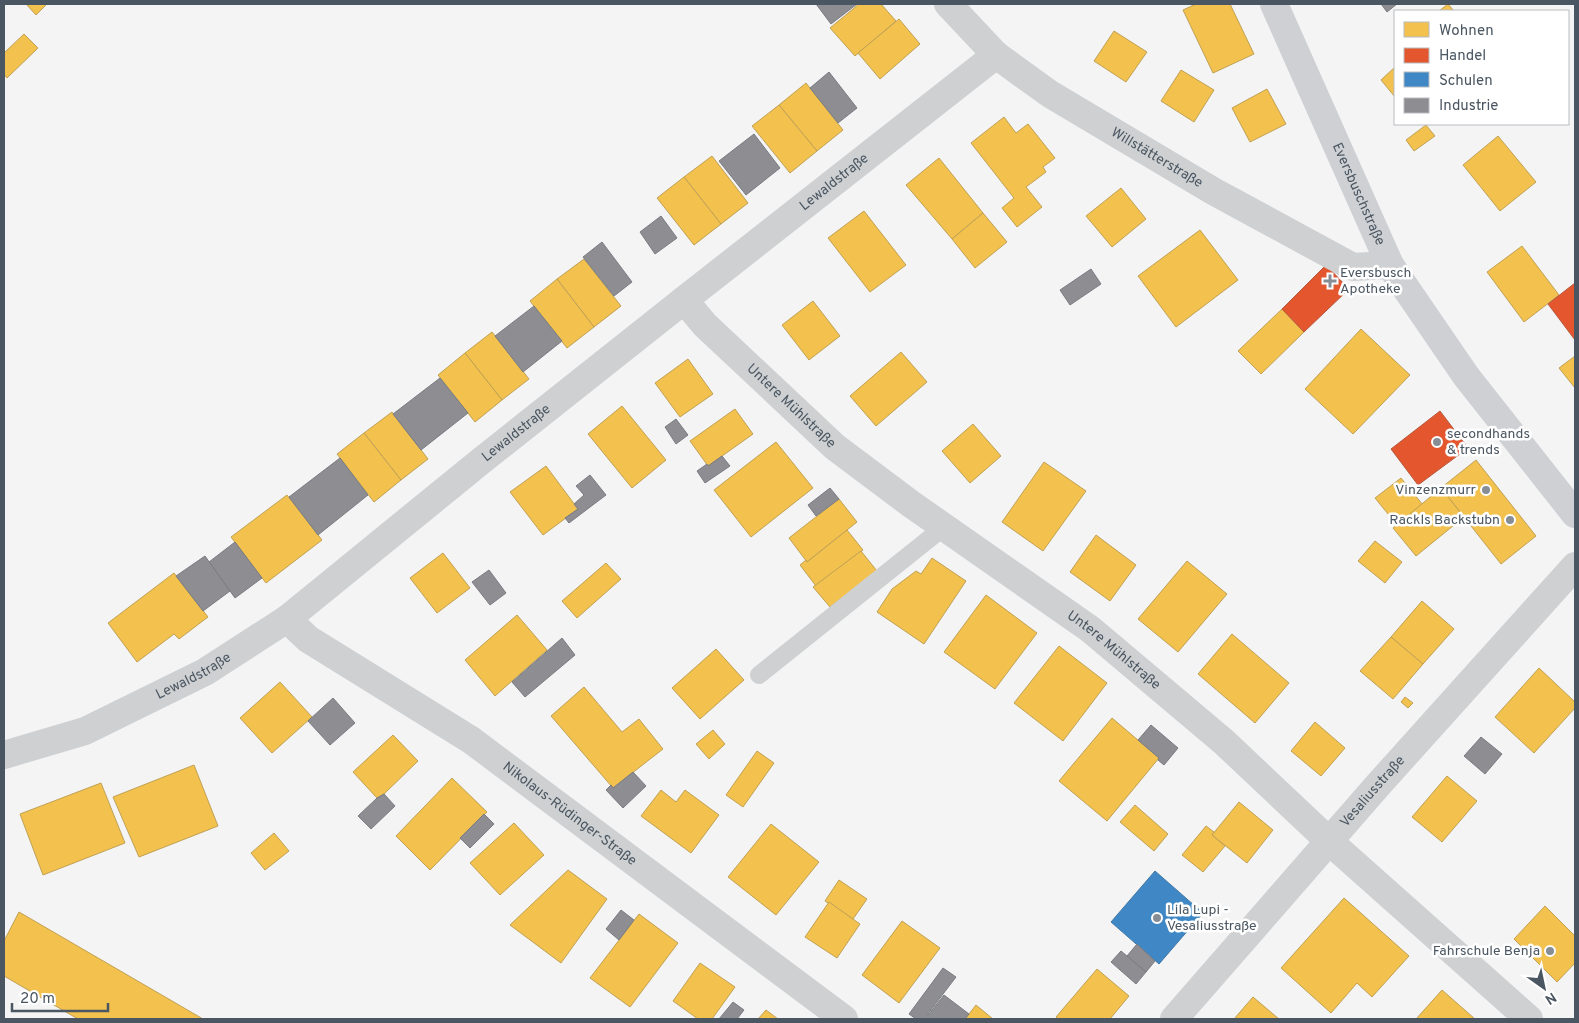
<svg xmlns="http://www.w3.org/2000/svg" width="1579" height="1023" font-family="Overpass,sans-serif">
	<rect width="100%" height="100%" fill="#f4f4f4"/>
	<!-- homes -->
	<g fill="#f2c14e" stroke="#c0a154">
		<path d="M 26,4 L 47,4 L 36,15 Z"/>
		<path d="M 859,4 L 881,4 L 896,21 L 855,56 L 830,28 Z"/>
		<path d="M 1196,4 L 1230,4 L 1254,54 L 1213,73 L 1183,10 Z"/>
		<path d="M 1448,4 L 1454,11 L 1439,11 Z"/>
		<path d="M 899,19 L 920,44 L 880,79 L 858,53 Z"/>
		<path d="M 1114,31 L 1147,52 L 1126,82 L 1094,61 Z"/>
		<path d="M 24,34 L 38,48 L 7,78 L 4,74 L 4,53 Z"/>
		<path d="M 1395,67 L 1395,97 L 1381,80 Z"/>
		<path d="M 1181,70 L 1214,90 L 1194,122 L 1161,101 Z"/>
		<path d="M 806,83 L 843,130 L 817,151 L 779,105 Z"/>
		<path d="M 1267,89 L 1286,124 L 1250,142 L 1232,108 Z"/>
		<path d="M 779,105 L 817,151 L 790,173 L 752,126 Z"/>
		<path d="M 1004,117 L 1016,133 L 1028,124 L 1055,158 L 1043,167 L 1046,172 L 1026,187 L 1042,207 L 1017,227 L 1002,208 L 1014,198 L 971,143 Z"/>
		<path d="M 1426,125 L 1435,136 L 1414,151 L 1406,140 Z"/>
		<path d="M 1498,136 L 1536,182 L 1500,211 L 1463,165 Z"/>
		<path d="M 712,156 L 748,203 L 721,224 L 684,177 Z"/>
		<path d="M 939,158 L 983,213 L 952,239 L 906,185 Z"/>
		<path d="M 684,177 L 721,224 L 694,245 L 657,198 Z"/>
		<path d="M 1121,188 L 1146,219 L 1112,247 L 1086,216 Z"/>
		<path d="M 864,211 L 906,265 L 870,292 L 828,238 Z"/>
		<path d="M 983,213 L 1007,242 L 975,268 L 952,239 Z"/>
		<path d="M 1200,230 L 1238,280 L 1176,327 L 1138,276 Z"/>
		<path d="M 1522,246 L 1559,295 L 1524,322 L 1487,272 Z"/>
		<path d="M 584,259 L 621,306 L 594,327 L 557,279 Z"/>
		<path d="M 557,279 L 594,327 L 567,348 L 530,301 Z"/>
		<path d="M 813,301 L 840,336 L 809,360 L 782,325 Z"/>
		<path d="M 1282,309 L 1304,332 L 1261,374 L 1238,351 Z"/>
		<path d="M 1361,329 L 1410,375 L 1353,434 L 1305,389 Z"/>
		<path d="M 492,332 L 529,379 L 502,400 L 465,353 Z"/>
		<path d="M 901,352 L 927,382 L 876,426 L 850,396 Z"/>
		<path d="M 465,353 L 502,400 L 475,422 L 438,375 Z"/>
		<path d="M 1575,356 L 1575,388 L 1559,368 Z"/>
		<path d="M 688,359 L 713,394 L 680,417 L 655,383 Z"/>
		<path d="M 622,406 L 666,460 L 632,488 L 588,434 Z"/>
		<path d="M 735,409 L 753,434 L 708,466 L 690,441 Z"/>
		<path d="M 392,412 L 428,459 L 401,480 L 364,433 Z"/>
		<path d="M 973,424 L 1001,456 L 970,483 L 942,451 Z"/>
		<path d="M 364,433 L 401,480 L 374,502 L 337,454 Z"/>
		<path d="M 776,442 L 813,488 L 751,537 L 714,490 Z"/>
		<path d="M 1476,460 L 1536,536 L 1501,564 L 1441,488 Z"/>
		<path d="M 1044,462 L 1086,491 L 1043,551 L 1002,522 Z"/>
		<path d="M 546,466 L 578,509 L 543,535 L 510,492 Z"/>
		<path d="M 1401,478 L 1423,505 L 1397,525 L 1375,498 Z"/>
		<path d="M 1441,488 L 1464,517 L 1416,556 L 1393,528 Z"/>
		<path d="M 287,495 L 322,540 L 266,583 L 231,537 Z"/>
		<path d="M 839,499 L 857,522 L 807,562 L 789,538 Z"/>
		<path d="M 847,530 L 863,550 L 816,586 L 800,565 L 806,560 L 807,562 Z"/>
		<path d="M 1096,535 L 1136,565 L 1110,601 L 1070,572 Z"/>
		<path d="M 1375,541 L 1402,562 L 1385,583 L 1358,561 Z"/>
		<path d="M 861,551 L 877,571 L 830,607 L 813,587 Z"/>
		<path d="M 443,553 L 470,588 L 437,613 L 410,578 Z"/>
		<path d="M 932,558 L 966,581 L 924,644 L 877,612 L 892,589 L 916,571 L 921,574 Z"/>
		<path d="M 1187,561 L 1227,594 L 1178,652 L 1138,619 Z"/>
		<path d="M 606,563 L 621,579 L 577,618 L 562,601 Z"/>
		<path d="M 174,573 L 208,617 L 179,639 L 174,634 L 137,662 L 108,623 Z"/>
		<path d="M 986,595 L 1037,633 L 995,689 L 944,652 Z"/>
		<path d="M 1422,601 L 1454,629 L 1423,664 L 1391,637 Z"/>
		<path d="M 517,615 L 547,650 L 495,696 L 465,660 Z"/>
		<path d="M 1232,634 L 1289,683 L 1255,723 L 1198,674 Z"/>
		<path d="M 1391,637 L 1423,664 L 1393,699 L 1360,671 Z"/>
		<path d="M 1059,646 L 1107,683 L 1063,741 L 1014,703 Z"/>
		<path d="M 716,649 L 744,680 L 700,719 L 672,688 Z"/>
		<path d="M 1539,668 L 1575,702 L 1575,708 L 1534,753 L 1495,717 Z"/>
		<path d="M 280,682 L 312,717 L 272,753 L 240,718 Z"/>
		<path d="M 584,687 L 622,732 L 639,719 L 663,749 L 613,788 L 551,716 Z"/>
		<path d="M 1405,697 L 1413,703 L 1408,708 L 1401,702 Z"/>
		<path d="M 1112,718 L 1159,758 L 1107,821 L 1059,781 Z"/>
		<path d="M 1315,722 L 1345,748 L 1321,776 L 1291,751 Z"/>
		<path d="M 713,730 L 725,744 L 709,759 L 696,744 Z"/>
		<path d="M 393,735 L 418,761 L 384,794 L 377,798 L 353,772 Z"/>
		<path d="M 757,751 L 774,763 L 743,807 L 726,795 Z"/>
		<path d="M 194,765 L 218,826 L 139,857 L 113,797 Z"/>
		<path d="M 1447,776 L 1477,801 L 1442,842 L 1412,817 Z"/>
		<path d="M 452,778 L 487,812 L 430,870 L 396,836 Z"/>
		<path d="M 101,783 L 125,843 L 43,875 L 20,814 Z"/>
		<path d="M 661,790 L 676,802 L 685,790 L 719,815 L 691,853 L 641,816 Z"/>
		<path d="M 1239,802 L 1273,830 L 1247,863 L 1212,835 Z"/>
		<path d="M 1135,805 L 1168,834 L 1154,851 L 1120,822 Z"/>
		<path d="M 514,823 L 544,855 L 500,895 L 470,863 Z"/>
		<path d="M 771,824 L 819,862 L 776,915 L 728,877 Z"/>
		<path d="M 1206,826 L 1214,832 L 1212,835 L 1225,846 L 1203,872 L 1182,855 Z"/>
		<path d="M 274,833 L 289,851 L 265,870 L 251,853 Z"/>
		<path d="M 568,870 L 607,899 L 561,963 L 510,925 Z"/>
		<path d="M 839,880 L 867,899 L 853,919 L 825,901 Z"/>
		<path d="M 1344,898 L 1409,956 L 1372,997 L 1357,983 L 1331,1013 L 1281,968 Z"/>
		<path d="M 829,902 L 860,924 L 837,958 L 805,937 Z"/>
		<path d="M 1545,906 L 1575,936 L 1575,963 L 1557,982 L 1514,939 Z"/>
		<path d="M 19,912 L 203,1019 L 78,1019 L 4,976 L 4,941 Z"/>
		<path d="M 639,914 L 678,943 L 630,1007 L 590,978 Z"/>
		<path d="M 902,921 L 940,948 L 899,1003 L 862,975 Z"/>
		<path d="M 700,963 L 735,987 L 712,1019 L 698,1019 L 673,1001 Z"/>
		<path d="M 1097,969 L 1129,996 L 1110,1019 L 1059,1019 L 1056,1017 Z"/>
		<path d="M 1442,990 L 1475,1019 L 1416,1019 Z"/>
		<path d="M 1253,997 L 1279,1019 L 1234,1019 Z"/>
		<path d="M 976,1005 L 993,1019 L 965,1019 Z"/>
		<path d="M 766,1010 L 778,1019 L 758,1019 Z"/>
	</g>
	<!-- shops -->
	<g fill="#e4572e" stroke="#b6573d">
		<path d="M 1326,265 L 1349,289 L 1304,332 L 1282,309 Z"/>
		<path d="M 1575,283 L 1575,340 L 1548,304 Z"/>
		<path d="M 1440,411 L 1468,448 L 1418,485 L 1391,449 Z"/>
	</g>
	<!-- schools -->
	<path fill="#3f88c5" stroke="#4279a7" d="M 1155,871 L 1203,913 L 1159,964 L 1111,922 Z"/>
	<!-- industry -->
	<g fill="#8d8d92" stroke="#797c83">
		<path d="M 816,4 L 857,4 L 831,24 Z"/>
		<path d="M 1381,4 L 1397,4 L 1387,12 Z"/>
		<path d="M 829,72 L 857,108 L 838,123 L 810,88 Z"/>
		<path d="M 754,134 L 780,168 L 746,195 L 719,161 Z"/>
		<path d="M 661,216 L 677,238 L 655,254 L 640,232 Z"/>
		<path d="M 602,242 L 632,282 L 614,296 L 583,257 Z"/>
		<path d="M 1091,269 L 1101,284 L 1070,305 L 1060,290 Z"/>
		<path d="M 534,306 L 562,341 L 523,372 L 495,336 Z"/>
		<path d="M 440,378 L 468,413 L 421,450 L 393,414 Z"/>
		<path d="M 676,419 L 688,435 L 676,444 L 665,427 Z"/>
		<path d="M 722,456 L 730,466 L 705,483 L 697,471 L 707,464 L 708,466 Z"/>
		<path d="M 340,458 L 368,495 L 318,535 L 289,497 Z"/>
		<path d="M 590,475 L 606,495 L 569,523 L 565,518 L 578,509 L 574,504 L 584,495 L 576,486 Z"/>
		<path d="M 830,488 L 839,499 L 816,516 L 808,505 Z"/>
		<path d="M 235,542 L 262,578 L 235,598 L 209,562 Z"/>
		<path d="M 205,556 L 230,591 L 203,611 L 176,576 Z"/>
		<path d="M 489,570 L 506,593 L 490,605 L 472,582 Z"/>
		<path d="M 562,638 L 575,655 L 525,697 L 512,682 Z"/>
		<path d="M 333,698 L 355,723 L 330,745 L 308,721 Z"/>
		<path d="M 1151,725 L 1178,748 L 1164,765 L 1158,760 L 1159,758 L 1138,740 Z"/>
		<path d="M 1481,737 L 1502,754 L 1485,774 L 1464,756 Z"/>
		<path d="M 633,772 L 646,786 L 623,808 L 606,790 L 611,785 L 613,788 Z"/>
		<path d="M 384,794 L 395,806 L 371,829 L 358,816 L 377,798 Z"/>
		<path d="M 484,814 L 494,824 L 470,848 L 460,838 Z"/>
		<path d="M 621,910 L 634,920 L 619,940 L 606,929 Z"/>
		<path d="M 1137,944 L 1155,961 L 1146,972 L 1127,956 Z"/>
		<path d="M 1121,951 L 1146,972 L 1136,984 L 1111,962 Z"/>
		<path d="M 943,968 L 956,977 L 924,1019 L 916,1019 L 909,1014 Z"/>
		<path d="M 944,995 L 969,1014 L 965,1019 L 925,1019 Z"/>
		<path d="M 733,1002 L 744,1010 L 737,1019 L 719,1019 Z"/>
	</g>
	<g fill="none" stroke-linecap="round" stroke-linejoin="round">
		<!-- service -->
		<path stroke="#ced0d2" stroke-width="18" d="M 759,675 L 944,527"/>
		<!-- minor -->
		<g stroke="#ced0d2" stroke-width="28">
			<path id="s1" d="M 948,4 L 996,55 L 1050,94 L 1213,191 L 1353,267 L 1390,265"/>
			<path id="s2" d="M 684,300 L 705,325 L 835,447 L 911,504 L 1090,629 L 1224,742 L 1330,842 L 1529,1019"/>
			<path id="s3" d="M 287,619 L 308,639 L 471,740 L 844,1019"/>
			<path id="s4" d="M 4,755 L 85,731 L 205,672 L 287,619 L 481,461 L 684,300 L 996,55"/>
			<path id="s5" d="M 1174,1019 L 1378,785 L 1575,566"/>
		</g>
		<!-- secondary -->
		<path stroke="#ced0d4" stroke-width="28" id="s6" d="M 1274,4 L 1390,265 L 1466,376 L 1575,514"/>
	</g>
	<!-- markers -->
	<g fill="#868d94" stroke="#fff" stroke-width="2">
		<path d="M1327.5 273.5h5v5h5v5h-5v5h-5v-5h-5v-5h5z"/>
		<circle cx="1437" cy="442" r="5"/>
		<circle cx="1486" cy="490" r="5"/>
		<circle cx="1510" cy="520" r="5"/>
		<circle cx="1157" cy="918" r="5"/>
		<circle cx="1550" cy="951" r="5"/>
	</g>
	<g text-anchor="middle" dominant-baseline="central" stroke-width="5" stroke-linejoin="round" paint-order="stroke">
		<!-- street labels -->
		<g font-size="14" fill="#4a5661" stroke="#fff">
			<text stroke="none"><textPath href="#s1" startOffset="261">Willstätterstraße</textPath></text>
			<text stroke="none"><textPath href="#s4" startOffset="1016">Lewaldstraße</textPath></text>
			<text stroke="none"><textPath href="#s6" startOffset="208">Eversbuschstraße</textPath></text>
			<text stroke="none"><textPath href="#s2" startOffset="151">Untere Mühlstraße</textPath></text>
			<text stroke="none"><textPath href="#s4" startOffset="611">Lewaldstraße</textPath></text>
			<text stroke="none"><textPath href="#s2" startOffset="556">Untere Mühlstraße</textPath></text>
			<text stroke="none"><textPath href="#s4" startOffset="206">Lewaldstraße</textPath></text>
			<text stroke="none"><textPath href="#s5" startOffset="302">Vesaliusstraße</textPath></text>
			<text stroke="none"><textPath href="#s3" startOffset="344">Nikolaus-Rüdinger-Straße</textPath></text>
		</g>
		<!-- poi labels -->
		<g font-size="14" fill="#4a5661" stroke="#fff" text-anchor="start">
			<text x="1340" y="273">Eversbusch<tspan x="1340" dy="16">Apotheke</tspan></text>
			<text x="1447" y="434">secondhands<tspan x="1447" dy="16">&amp; trends</tspan></text>
			<text x="1476" y="490" text-anchor="end">Vinzenzmurr</text>
			<text x="1500" y="520" text-anchor="end">Rackls Backstubn</text>
			<text x="1167" y="910">Lila Lupi -<tspan x="1167" dy="16">Vesaliusstraße</tspan></text>
			<text x="1540" y="951" text-anchor="end">Fahrschule Benja</text>
		</g>
	</g>
	<!-- border -->
	<rect width="1579" height="1023" fill="none" stroke="#4a5661" stroke-width="10"/>
	<!-- legend -->
	<rect x="1394" y="10" width="175" height="115" fill="#ffffff" stroke="#b7bbc0"/>
	<rect x="1404" y="22" width="25" height="15" fill="#f2c14e" stroke="#b7bbc0"/>
	<text x="1439" y="35" font-size="15" fill="#4a5661">Wohnen</text>
	<rect x="1404" y="48" width="25" height="15" fill="#e4572e" stroke="#b7bbc0"/>
	<text x="1439" y="60" font-size="15" fill="#4a5661">Handel</text>
	<rect x="1404" y="72" width="25" height="15" fill="#3f88c5" stroke="#b7bbc0"/>
	<text x="1439" y="85" font-size="15" fill="#4a5661">Schulen</text>
	<rect x="1404" y="98" width="25" height="15" fill="#8d8d92" stroke="#b7bbc0"/>
	<text x="1439" y="110" font-size="15" fill="#4a5661">Industrie</text>
	<!-- north arrow -->
	<g transform="translate(1544 988) rotate(147)" stroke="#ffffff" stroke-width="4" paint-order="stroke">
	<path d="M0-4L9 19L0 12L-9 19Z" fill="#4a5661"/>
	<text y="-8" font-size="14" font-weight="bold" text-anchor="middle" fill="#4a5661">N</text>
	</g>
	<!-- scale -->
	<path d="M12 1003v8h96v-8" fill="none" stroke="#4a5661" stroke-width="2.5"/>
	<text x="20" y="1003" font-size="15" fill="#4a5661" stroke="#ffffff" stroke-width="4" paint-order="stroke">20 m</text>
</svg>
